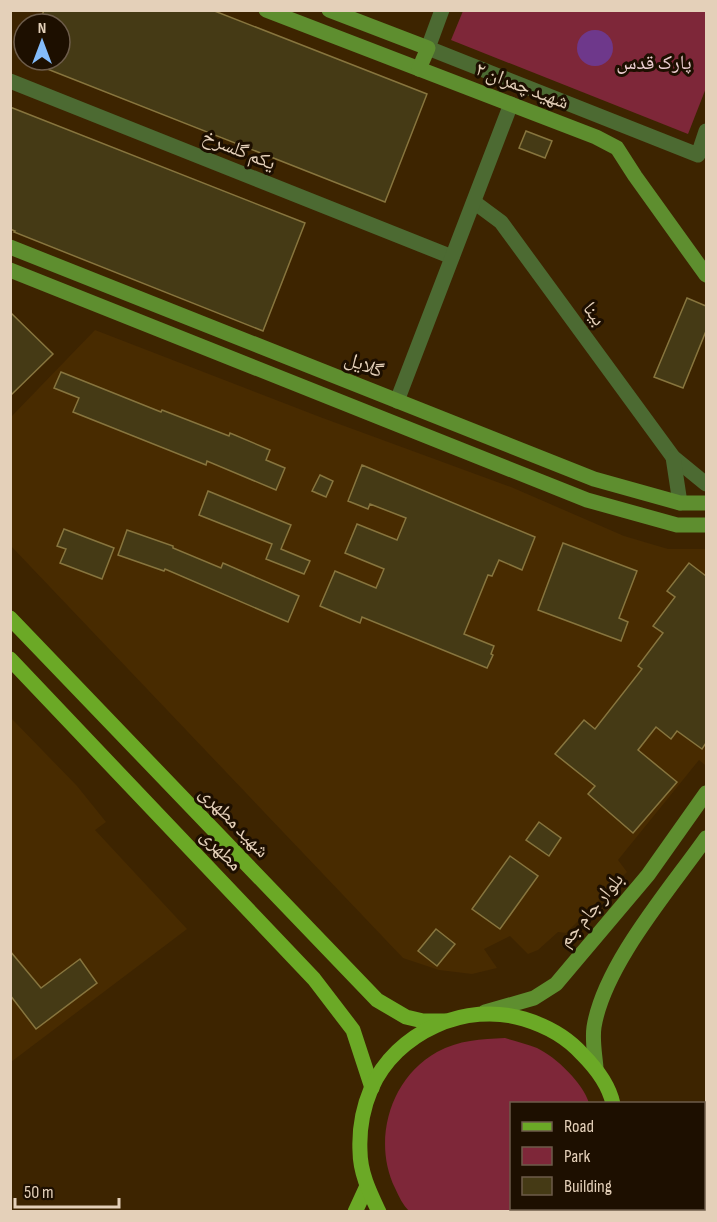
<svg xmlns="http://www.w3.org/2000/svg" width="717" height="1222" font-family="'Sofia Sans Condensed','Noto Naskh Arabic',sans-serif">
	<rect width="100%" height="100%" fill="#3d2400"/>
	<!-- built -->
	<g fill="#482b00">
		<path d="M 95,330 L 320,417 L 511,487 L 624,536 L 668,549 L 706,549 L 706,763 L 705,765 L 699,760 L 618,860 L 627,872 L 566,933 L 558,932 L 538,950 L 528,954 L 510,936 L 484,949 L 497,968 L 472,974 L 439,970 L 403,958 L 11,546 L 11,417 Z"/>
		<path d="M 11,718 L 77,786 L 106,822 L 95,830 L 187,929 L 11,1062 Z"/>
	</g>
	<!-- green -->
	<g fill="#7e2739">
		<path d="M 463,11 L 706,11 L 706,88 L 688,134 L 451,40 Z"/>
		<path d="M 505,1038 C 515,1041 527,1044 537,1048 C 556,1057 583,1083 589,1103 L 512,1104 L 512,1208 L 574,1209 L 571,1212 L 409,1211 C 403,1205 399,1197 395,1188 C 372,1141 390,1078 437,1052 C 459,1040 481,1039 505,1038 Z"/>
	</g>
	<!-- water -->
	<circle fill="#6e388b" cx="595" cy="48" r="18"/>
	<!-- building -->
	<g fill="#453a15" stroke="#87753e" stroke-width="1.5">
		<path d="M 44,10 L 212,10 L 427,94 L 385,202 L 27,61 L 60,60 L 60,24 L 39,24 Z"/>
		<path d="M 10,107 L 305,223 L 263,331 L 14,232 L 15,231 L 10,229 Z"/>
		<path d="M 526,131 L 552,141 L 545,158 L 519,148 Z"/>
		<path d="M 687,298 L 706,306 L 706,331 L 683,388 L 654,377 Z"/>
		<path d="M 10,312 L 53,354 L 10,396 Z"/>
		<path d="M 61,372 L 161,412 L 162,410 L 229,436 L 230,433 L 270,450 L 266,460 L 285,468 L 276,490 L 207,461 L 206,465 L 73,412 L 79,398 L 54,388 Z"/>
		<path d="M 362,465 L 535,537 L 522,570 L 499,560 L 492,576 L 488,575 L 464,634 L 494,646 L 491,654 L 493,655 L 487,668 L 362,617 L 360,623 L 320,606 L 335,571 L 376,588 L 384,569 L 345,553 L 357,524 L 397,540 L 406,518 L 370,504 L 368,509 L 348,501 Z"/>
		<path d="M 320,475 L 333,481 L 326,497 L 312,491 Z"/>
		<path d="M 208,491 L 291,525 L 281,549 L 310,561 L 304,574 L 266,559 L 272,544 L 199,515 Z"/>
		<path d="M 64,529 L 114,548 L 102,579 L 60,563 L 66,549 L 57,546 Z"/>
		<path d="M 127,530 L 173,546 L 173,548 L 221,568 L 223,563 L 299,596 L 288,622 L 165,569 L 164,571 L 118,555 Z"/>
		<path d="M 563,543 L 637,571 L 619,618 L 628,622 L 621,641 L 538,610 Z"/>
		<path d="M 689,563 L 706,576 L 706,743 L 702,749 L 677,731 L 671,739 L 656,727 L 638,750 L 677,782 L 633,833 L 588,794 L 595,786 L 555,754 L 584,720 L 595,729 L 642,669 L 638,666 L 663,633 L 653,626 L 675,597 L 667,591 Z"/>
		<path d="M 539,822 L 561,838 L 549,856 L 526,840 Z"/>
		<path d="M 510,856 L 538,876 L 500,929 L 472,909 Z"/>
		<path d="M 436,929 L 455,944 L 437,966 L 418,951 Z"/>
		<path d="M 10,951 L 41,988 L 80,959 L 97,983 L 36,1029 L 10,995 Z"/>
	</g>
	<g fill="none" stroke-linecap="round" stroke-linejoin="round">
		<!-- street -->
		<g stroke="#4c6a32" stroke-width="15">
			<path d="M 442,10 L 428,48 L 698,155 L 706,131"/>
			<path d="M 10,81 L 452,257"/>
			<path d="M 474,202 L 501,222 L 673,457 L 706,484"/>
			<path d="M 397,401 L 511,104"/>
			<path d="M 673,457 L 680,503"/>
		</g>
		<!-- secondary -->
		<g stroke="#5e8e2f" stroke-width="15">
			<path d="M 266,10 L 596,137 L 617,148 L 635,176 L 706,275"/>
			<path d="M 329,10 L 428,48 L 419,69"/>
			<path d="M 10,247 L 594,479 L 680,503 L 706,503"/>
			<path d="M 10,270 L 587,500 L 677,525 L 706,525"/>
			<path d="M 485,1012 L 534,998 L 556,984 L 648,875 L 706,793"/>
			<path d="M 596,1068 C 595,1055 592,1041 594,1027 C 604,965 670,889 706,838"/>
			<path d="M 704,1180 L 706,1181"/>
		</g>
		<!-- primary -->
		<g stroke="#6ba926" stroke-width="15">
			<path d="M 10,618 L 377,1000 L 406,1017 L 423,1021 L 445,1021"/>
			<path d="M 10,659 L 314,979 L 353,1030 L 372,1088"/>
			<path d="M 355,1212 L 367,1186"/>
			<path d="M 379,1212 C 370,1193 360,1173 360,1151 C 359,1130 363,1108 371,1089 C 396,1032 466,1001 524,1019 C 547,1026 566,1036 582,1054 C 595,1067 609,1085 613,1104"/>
			<path d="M 599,1212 L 601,1208"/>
		</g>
	</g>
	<g text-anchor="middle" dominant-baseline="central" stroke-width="6" stroke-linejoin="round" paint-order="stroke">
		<!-- park labels -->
		<g font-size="20" fill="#edcfd2" stroke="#1d0f00">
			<text x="654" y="63">پارک قدس</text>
		</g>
		<!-- street labels -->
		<g font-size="20" fill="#e4d0b9" stroke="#1d0f00">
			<text transform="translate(522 86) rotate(21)">شهید چمران ۲</text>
			<text transform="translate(239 150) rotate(22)">یکم گلسرخ</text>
			<text transform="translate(594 314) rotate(54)">بینا</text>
			<text transform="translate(364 365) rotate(22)">گلایل</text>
			<text transform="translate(234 822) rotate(46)">شهید مطهری</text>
			<text transform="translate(221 850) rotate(46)">مطهری</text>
			<text transform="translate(591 910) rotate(-50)">بلوار جام جم</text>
		</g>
	</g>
	<!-- border -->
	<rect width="717" height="1222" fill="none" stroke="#e4d0b9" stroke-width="24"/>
	<!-- legend -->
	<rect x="510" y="1102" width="195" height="108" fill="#1d0f00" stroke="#6d5c4a" stroke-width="1.5"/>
	<rect x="522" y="1122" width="30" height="9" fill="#6ba926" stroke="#6d5c4a" stroke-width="1.5"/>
	<text x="564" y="1132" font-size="18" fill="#e4d0b9">Road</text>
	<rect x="522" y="1147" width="30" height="18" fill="#7e2739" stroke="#6d5c4a" stroke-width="1.5"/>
	<text x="564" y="1162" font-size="18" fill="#e4d0b9">Park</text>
	<rect x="522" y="1177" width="30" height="18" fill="#453a15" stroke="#6d5c4a" stroke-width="1.5"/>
	<text x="564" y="1192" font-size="18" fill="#e4d0b9">Building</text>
	<!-- north arrow -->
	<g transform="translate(42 42)"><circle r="28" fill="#1d0f00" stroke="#6d5c4a" stroke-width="1.5"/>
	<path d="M0-4.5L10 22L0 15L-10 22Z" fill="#84bcfb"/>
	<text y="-9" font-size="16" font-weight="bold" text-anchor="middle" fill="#e4d0b9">N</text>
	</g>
	<!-- scale -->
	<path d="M15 1198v9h104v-9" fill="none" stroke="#e4d0b9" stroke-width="3"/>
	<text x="24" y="1198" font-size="18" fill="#e4d0b9" stroke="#1d0f00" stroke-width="4.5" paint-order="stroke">50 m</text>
</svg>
